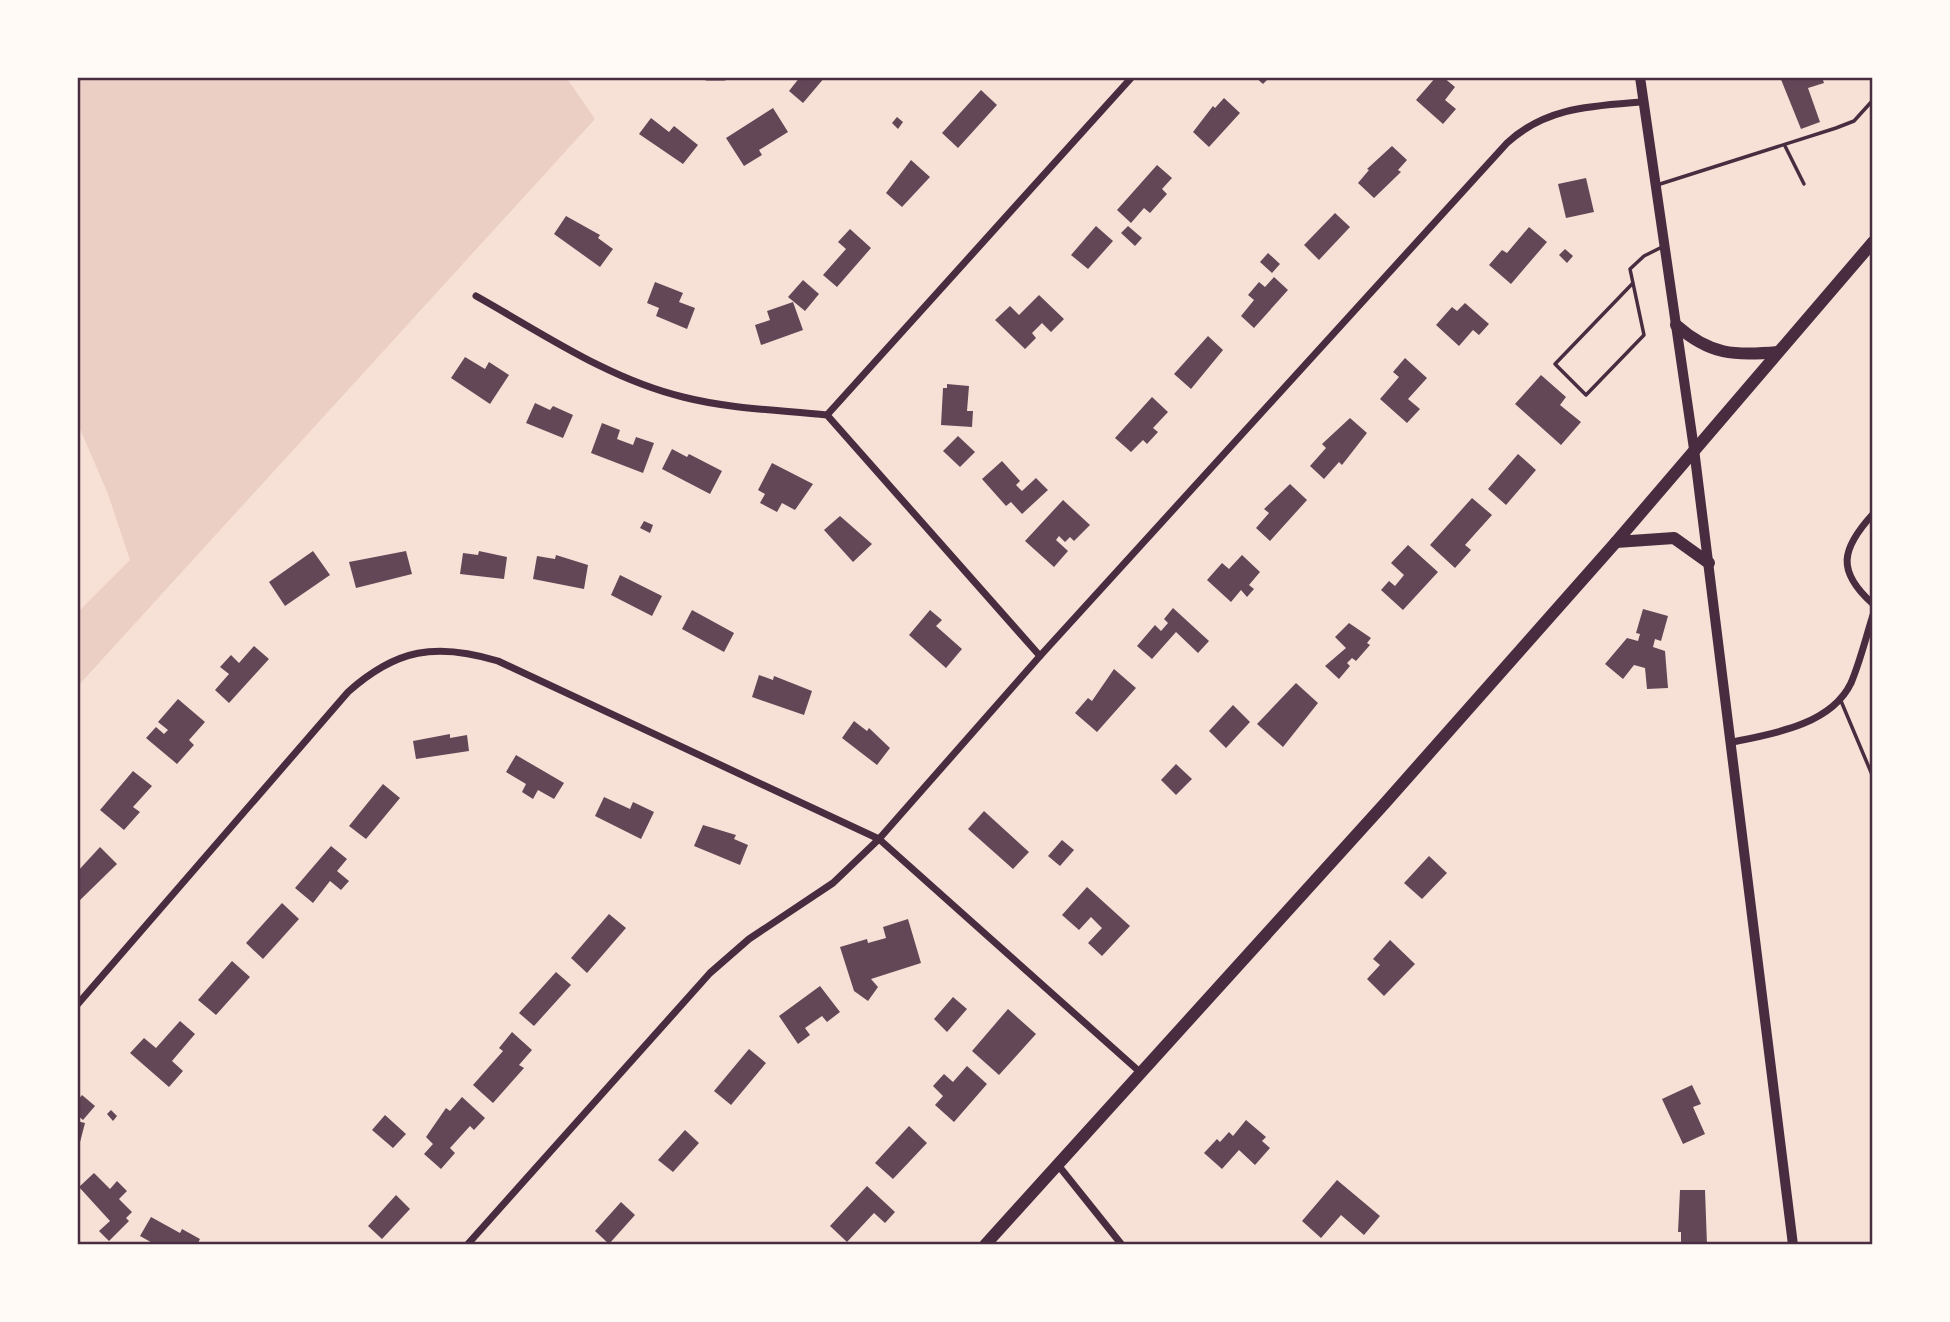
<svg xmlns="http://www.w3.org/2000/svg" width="1950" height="1322" font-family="'PT Sans',sans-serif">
	<rect width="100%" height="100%" fill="#f7e1d7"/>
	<!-- green -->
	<path fill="#ebcfc5" d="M 77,77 L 566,77 L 595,119 L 77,687 L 77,613 L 130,560 L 108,494 L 77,422 Z"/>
	<!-- building -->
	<g fill="#644757">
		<path d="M 800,77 L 825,77 L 803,103 L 789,91 Z"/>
		<path d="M 1255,77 L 1270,77 L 1263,84 Z"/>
		<path d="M 1436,77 L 1443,77 L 1455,87 L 1445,100 L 1456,109 L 1443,124 L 1416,100 Z"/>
		<path d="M 1780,77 L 1822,77 L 1824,83 L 1808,88 L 1820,122 L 1801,129 Z"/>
		<path d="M 981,90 L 997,105 L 958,148 L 942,133 Z"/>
		<path d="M 1224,98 L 1240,113 L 1209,147 L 1193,132 L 1213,106 L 1215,108 Z"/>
		<path d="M 773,108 L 788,132 L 759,150 L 762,155 L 744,166 L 726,138 Z"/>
		<path d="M 897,117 L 903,122 L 898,129 L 892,123 Z"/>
		<path d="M 651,118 L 669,132 L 674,126 L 698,145 L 683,164 L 639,134 Z"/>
		<path d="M 1392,146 L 1407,160 L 1398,170 L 1401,172 L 1374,198 L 1358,183 L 1369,170 L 1367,169 Z"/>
		<path d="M 911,160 L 930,177 L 902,207 L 886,193 Z"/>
		<path d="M 1157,165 L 1172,178 L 1162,189 L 1167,194 L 1150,213 L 1144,208 L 1131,223 L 1117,210 Z"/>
		<path d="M 1586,178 L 1594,212 L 1566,218 L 1558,184 Z"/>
		<path d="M 1335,213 L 1350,227 L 1319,260 L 1304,245 Z"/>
		<path d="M 566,216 L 600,235 L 598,238 L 613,249 L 600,267 L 554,234 Z"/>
		<path d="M 1096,226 L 1113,241 L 1088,269 L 1071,255 Z"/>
		<path d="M 1128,226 L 1142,238 L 1135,246 L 1121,233 Z"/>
		<path d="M 1529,227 L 1547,242 L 1511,284 L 1489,265 L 1502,250 L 1507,253 Z"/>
		<path d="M 850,229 L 871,248 L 837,287 L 823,275 L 846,249 L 838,242 Z"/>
		<path d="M 1565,249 L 1573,256 L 1567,263 L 1559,255 Z"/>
		<path d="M 1268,253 L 1280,264 L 1272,273 L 1260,262 Z"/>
		<path d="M 1274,277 L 1288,290 L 1254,328 L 1241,316 L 1254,300 L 1248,295 L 1259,282 L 1265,287 Z"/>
		<path d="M 803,280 L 819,294 L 805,311 L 788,297 Z"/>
		<path d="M 655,282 L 683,293 L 679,302 L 695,308 L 687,329 L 656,316 L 659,308 L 647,303 Z"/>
		<path d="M 1039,295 L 1064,319 L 1051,332 L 1042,323 L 1032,333 L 1036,338 L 1025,349 L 995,320 L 1010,306 L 1019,315 Z"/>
		<path d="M 793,302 L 803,330 L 761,345 L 755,325 L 770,320 L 767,311 Z"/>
		<path d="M 1465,303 L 1489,324 L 1479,335 L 1473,330 L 1459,346 L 1436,325 L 1452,307 L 1457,311 Z"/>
		<path d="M 1208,336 L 1223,350 L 1191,389 L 1174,374 Z"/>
		<path d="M 465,357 L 485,369 L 489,362 L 509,375 L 490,404 L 451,378 Z"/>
		<path d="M 1405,358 L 1427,378 L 1408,399 L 1420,409 L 1407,423 L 1380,399 L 1399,377 L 1393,372 Z"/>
		<path d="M 1541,375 L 1566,397 L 1560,405 L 1581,422 L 1561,445 L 1515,404 Z"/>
		<path d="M 947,384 L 969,386 L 967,411 L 973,411 L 972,427 L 941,425 L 943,388 L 947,388 Z"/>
		<path d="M 1152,397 L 1168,412 L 1153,428 L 1158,432 L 1147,444 L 1143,440 L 1131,452 L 1115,438 Z"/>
		<path d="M 535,403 L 550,410 L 553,406 L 573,415 L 563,438 L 526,423 Z"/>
		<path d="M 1350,418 L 1367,433 L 1342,465 L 1339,462 L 1324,479 L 1310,466 L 1326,448 L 1322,444 Z"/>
		<path d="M 602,423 L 620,430 L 617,439 L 633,445 L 636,437 L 654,443 L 643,473 L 591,453 Z"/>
		<path d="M 958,436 L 975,452 L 960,467 L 943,451 Z"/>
		<path d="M 672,449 L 687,457 L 689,454 L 722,471 L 710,494 L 662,469 Z"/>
		<path d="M 1518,454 L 1536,470 L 1506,505 L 1488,489 Z"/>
		<path d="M 1002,461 L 1020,481 L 1016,485 L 1022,491 L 1036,478 L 1048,490 L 1022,514 L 1011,502 L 1006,506 L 982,479 Z"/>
		<path d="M 772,463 L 813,484 L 795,510 L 782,503 L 777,512 L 760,503 L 765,494 L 758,490 Z"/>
		<path d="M 1290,484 L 1307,500 L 1270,541 L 1256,528 L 1269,513 L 1264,509 Z"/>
		<path d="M 1472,498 L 1492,515 L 1465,545 L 1471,550 L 1455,568 L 1430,545 Z"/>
		<path d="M 1063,500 L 1090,525 L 1074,541 L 1070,537 L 1065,542 L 1059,536 L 1056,540 L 1068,551 L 1054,567 L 1025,541 Z"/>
		<path d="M 840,516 L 872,544 L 853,562 L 824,530 Z"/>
		<path d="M 644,521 L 653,525 L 650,533 L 640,528 Z"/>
		<path d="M 1408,545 L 1438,572 L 1403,610 L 1381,590 L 1389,581 L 1395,586 L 1404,575 L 1391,563 Z"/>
		<path d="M 313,551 L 330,575 L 285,606 L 269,582 Z"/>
		<path d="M 406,551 L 412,574 L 356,588 L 349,562 Z"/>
		<path d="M 479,551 L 507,557 L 504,579 L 460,574 L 463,553 L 478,555 Z"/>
		<path d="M 556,555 L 588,565 L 584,589 L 533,579 L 537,556 L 555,559 Z"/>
		<path d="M 1242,555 L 1260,572 L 1249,585 L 1254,589 L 1247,597 L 1241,590 L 1231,602 L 1207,580 L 1222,563 L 1229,569 Z"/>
		<path d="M 620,575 L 662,596 L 652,616 L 611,595 Z"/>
		<path d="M 1173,608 L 1209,641 L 1198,653 L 1176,632 L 1152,659 L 1137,646 L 1155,625 L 1161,631 L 1168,623 L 1164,619 Z"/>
		<path d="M 1643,609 L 1668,616 L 1661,641 L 1655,639 L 1653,647 L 1665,651 L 1668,688 L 1647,689 L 1645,668 L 1634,665 L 1623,679 L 1605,664 L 1627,638 L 1638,641 L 1640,634 L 1636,633 Z"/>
		<path d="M 692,610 L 734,633 L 724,652 L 682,629 Z"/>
		<path d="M 930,610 L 942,620 L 936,626 L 962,649 L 946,668 L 909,635 Z"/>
		<path d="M 1349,623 L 1371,638 L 1367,643 L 1370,645 L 1356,661 L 1352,658 L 1347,663 L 1350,666 L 1339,679 L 1325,666 L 1346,648 L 1335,637 Z"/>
		<path d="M 254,646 L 269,659 L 229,703 L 215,690 L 229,674 L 220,667 L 231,655 L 239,663 Z"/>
		<path d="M 1114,669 L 1136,688 L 1097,732 L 1075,713 L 1088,698 L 1092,701 Z"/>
		<path d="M 759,675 L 773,680 L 774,676 L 812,691 L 804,715 L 752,697 Z"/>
		<path d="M 1296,683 L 1318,703 L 1283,747 L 1257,724 Z"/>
		<path d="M 178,699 L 205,722 L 189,740 L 194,745 L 177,764 L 146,738 L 156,727 L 164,734 L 168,730 L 158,722 Z"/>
		<path d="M 1233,705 L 1250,722 L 1226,748 L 1209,731 Z"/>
		<path d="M 854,721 L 867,731 L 869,728 L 890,748 L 877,765 L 842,738 Z"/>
		<path d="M 450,734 L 450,738 L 467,735 L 469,751 L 416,759 L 413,741 Z"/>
		<path d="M 516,755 L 564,783 L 554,799 L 538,790 L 533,799 L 522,792 L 526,784 L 506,772 Z"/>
		<path d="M 1176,764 L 1192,779 L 1176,795 L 1161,780 Z"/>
		<path d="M 133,771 L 152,786 L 133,807 L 140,812 L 124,830 L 100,810 Z"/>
		<path d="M 383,784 L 400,798 L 366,839 L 349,826 Z"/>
		<path d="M 604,797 L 630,809 L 633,802 L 654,812 L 641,839 L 595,816 Z"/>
		<path d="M 984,811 L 1029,852 L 1013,869 L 968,829 Z"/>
		<path d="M 703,825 L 736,835 L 734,839 L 748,845 L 740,865 L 694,846 Z"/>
		<path d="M 1062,840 L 1074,850 L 1060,866 L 1048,856 Z"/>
		<path d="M 331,846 L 347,859 L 337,871 L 349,881 L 341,890 L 330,881 L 313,903 L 295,888 Z"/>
		<path d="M 100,847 L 117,864 L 77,903 L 77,872 Z"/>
		<path d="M 1429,856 L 1447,873 L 1422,899 L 1404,883 Z"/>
		<path d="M 1087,887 L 1130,926 L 1102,956 L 1088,943 L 1102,928 L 1091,917 L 1079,930 L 1062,915 Z"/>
		<path d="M 282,903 L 299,919 L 263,959 L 246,943 Z"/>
		<path d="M 609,914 L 626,928 L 587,973 L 571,958 Z"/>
		<path d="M 908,919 L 921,963 L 871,979 L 878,987 L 868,1001 L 854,991 L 840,947 L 867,939 L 868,943 L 886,938 L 883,927 Z"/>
		<path d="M 1390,940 L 1415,964 L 1384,996 L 1367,979 L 1380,965 L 1373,959 Z"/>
		<path d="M 232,961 L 250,977 L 216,1015 L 198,1000 Z"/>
		<path d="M 556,972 L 571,985 L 534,1026 L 519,1013 Z"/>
		<path d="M 820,986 L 840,1012 L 827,1022 L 822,1016 L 805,1028 L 810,1035 L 798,1044 L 779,1016 Z"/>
		<path d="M 953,997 L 967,1009 L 947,1032 L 934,1019 Z"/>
		<path d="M 1008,1009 L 1036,1034 L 999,1075 L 972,1051 Z"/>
		<path d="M 180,1021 L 195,1034 L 172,1061 L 183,1071 L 169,1087 L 130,1053 L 144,1038 L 156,1048 Z"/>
		<path d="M 512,1032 L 532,1050 L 519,1065 L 524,1068 L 493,1103 L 473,1085 L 503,1051 L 499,1048 Z"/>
		<path d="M 749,1049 L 766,1063 L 731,1105 L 714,1091 Z"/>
		<path d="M 967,1066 L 987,1084 L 954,1122 L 935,1105 L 943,1096 L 933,1086 L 944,1074 L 953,1082 Z"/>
		<path d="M 1692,1085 L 1701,1104 L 1693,1107 L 1705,1134 L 1683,1144 L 1662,1099 Z"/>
		<path d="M 82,1095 L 95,1106 L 83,1120 L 77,1115 L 77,1101 Z"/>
		<path d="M 462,1097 L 485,1118 L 474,1130 L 470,1126 L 450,1148 L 455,1153 L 441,1169 L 424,1154 L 433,1144 L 426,1137 L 446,1108 L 450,1111 Z"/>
		<path d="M 111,1110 L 117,1116 L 113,1121 L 107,1114 Z"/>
		<path d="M 385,1115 L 406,1134 L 393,1148 L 372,1130 Z"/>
		<path d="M 1246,1120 L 1266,1137 L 1262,1141 L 1270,1148 L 1255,1165 L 1239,1150 L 1222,1169 L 1204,1153 L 1217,1139 L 1220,1142 L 1229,1132 L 1233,1136 Z"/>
		<path d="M 77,1121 L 85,1123 L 78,1150 L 77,1150 Z"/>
		<path d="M 909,1126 L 927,1143 L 893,1179 L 875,1163 Z"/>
		<path d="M 685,1130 L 699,1143 L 673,1172 L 658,1160 Z"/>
		<path d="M 94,1173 L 110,1189 L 117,1181 L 127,1191 L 119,1199 L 132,1212 L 126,1218 L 129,1221 L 109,1241 L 99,1231 L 110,1221 L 79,1187 Z"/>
		<path d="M 1337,1180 L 1380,1216 L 1364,1235 L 1341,1215 L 1321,1238 L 1302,1221 Z"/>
		<path d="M 867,1186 L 895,1212 L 885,1223 L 874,1213 L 847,1242 L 830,1226 Z"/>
		<path d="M 1680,1190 L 1705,1190 L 1707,1245 L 1681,1245 L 1681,1232 L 1678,1232 Z"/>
		<path d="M 396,1195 L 410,1209 L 382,1239 L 368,1226 Z"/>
		<path d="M 621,1202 L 635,1215 L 609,1244 L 595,1231 Z"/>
		<path d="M 151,1217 L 180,1233 L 182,1229 L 200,1239 L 197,1245 L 156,1245 L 140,1236 Z"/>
	</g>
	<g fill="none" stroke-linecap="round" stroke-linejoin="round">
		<!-- service -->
		<g stroke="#4a2c40" stroke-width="3.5">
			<path d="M 1785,146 L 1804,184"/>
			<path d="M 1657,185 L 1836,128 L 1854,121 L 1873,100"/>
			<path d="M 1633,283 L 1555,364 L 1586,395 L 1644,335 L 1630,269 L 1644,256 L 1662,247"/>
			<path d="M 1841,701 L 1873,777"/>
		</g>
		<!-- minor -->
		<g stroke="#4a2c40" stroke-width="7">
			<path d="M 707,77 L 724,77"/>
			<path d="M 476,296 C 542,333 608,379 683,397 C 730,409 780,410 827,415 L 1040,656"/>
			<path d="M 827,415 L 1132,77"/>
			<path d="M 1873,514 C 1841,549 1836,571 1873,604"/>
			<path d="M 1732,742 C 1772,734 1831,725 1851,683 C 1860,662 1866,637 1873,615"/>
			<path d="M 77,1005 L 348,692 C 396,649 436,642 498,661 L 879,839 L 1141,1073"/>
			<path d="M 1058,1165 L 1122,1245"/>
			<path d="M 467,1245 L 710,973 L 749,939 L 833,883 L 879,839 L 1040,656 L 1507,143 C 1546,107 1592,106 1642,102"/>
		</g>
		<!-- secondary -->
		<path stroke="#4a2c40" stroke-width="10" d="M 1640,77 L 1694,449 L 1793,1245"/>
		<!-- primary -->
		<g stroke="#4a2c40" stroke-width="12">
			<path d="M 1676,325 C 1710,355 1734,356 1778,352"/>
			<path d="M 1616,542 L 1674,538 L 1709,563"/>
			<path d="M 985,1245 L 1386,802 L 1616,542 L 1873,242"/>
		</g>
	</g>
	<!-- border -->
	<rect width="1950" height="1322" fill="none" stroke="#fffaf5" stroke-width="158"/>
	<rect x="79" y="79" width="1792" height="1164" fill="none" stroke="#4a2c40" stroke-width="2.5"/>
</svg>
